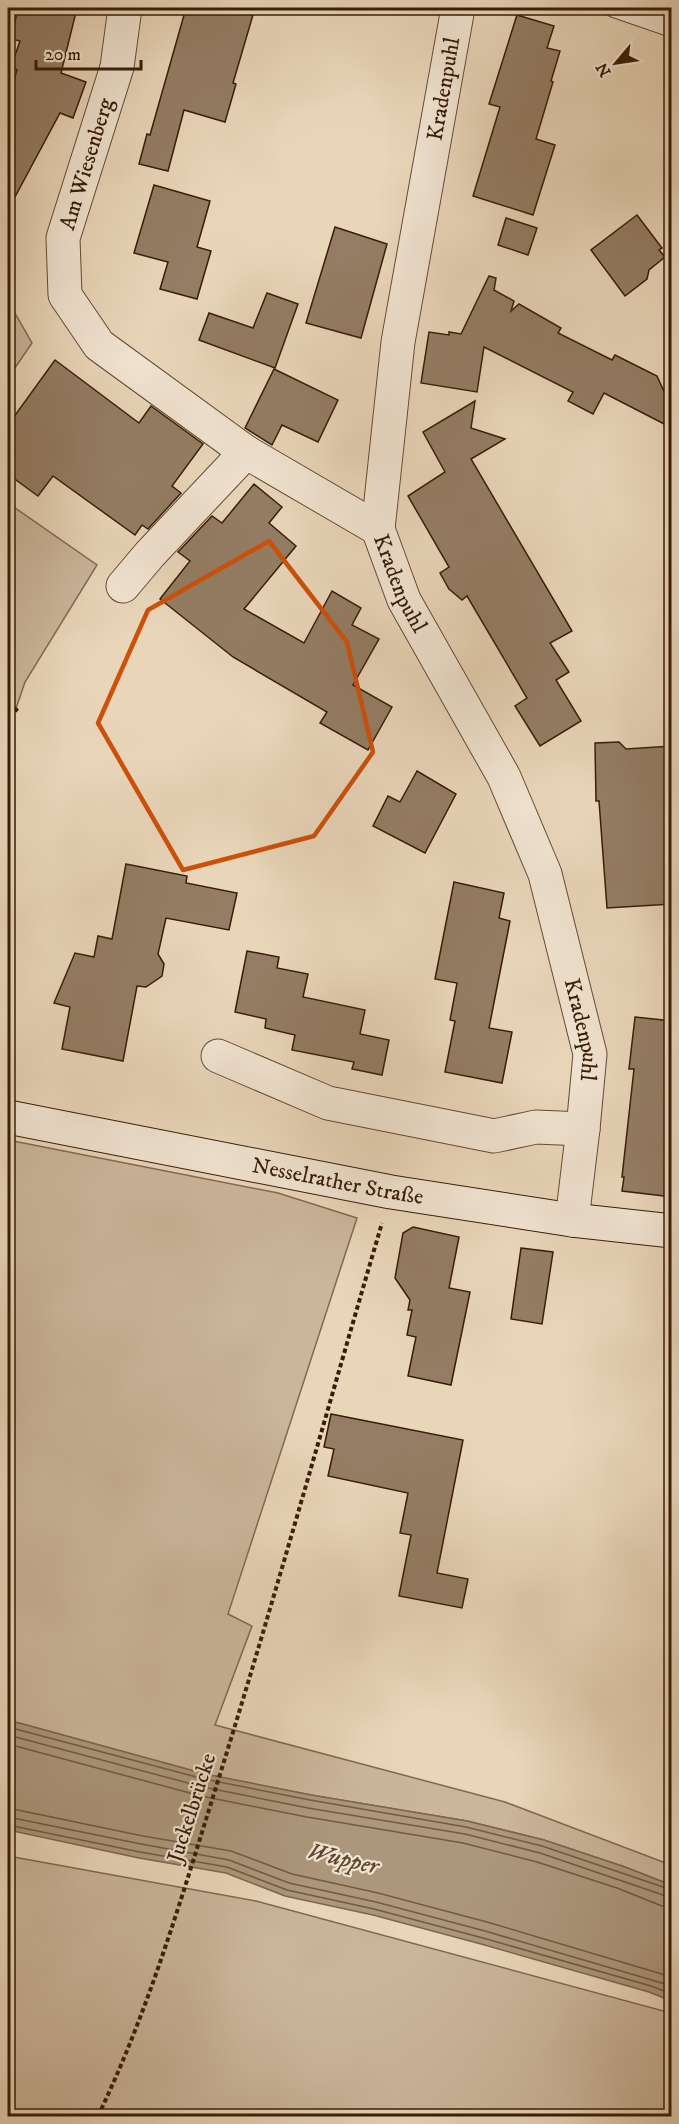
<svg xmlns="http://www.w3.org/2000/svg" width="679" height="2124" font-family="'IM FELL DW Pica',serif">
	<rect width="100%" height="100%" fill="#e9d6b9"/>
	<filter id="stains"><feTurbulence type="fractalNoise" baseFrequency=".00333" numOctaves="4"/><feColorMatrix values="0 0 0 0 .2 0 0 0 0 .09 0 0 0 0 .02 0 0 0 .5 -.17"/></filter>
	<radialGradient id="worn" r=".72"><stop offset=".6" stop-color="#630" stop-opacity="0"/><stop offset="1" stop-color="#630" stop-opacity=".3"/></radialGradient>
	<!-- green -->
	<g fill="#cbb69b" stroke="#816951" stroke-width="1.5">
		<path d="M 8,301 L 32,343 L 8,378 Z"/>
		<path d="M 8,503 L 97,565 L 25,682 L 8,732 Z"/>
		<path d="M 8,1140 L 278,1193 L 357,1218 L 228,1614 L 252,1626 L 215,1725 L 505,1802 L 671,1865 L 671,1885 L 625,1867 L 544,1840 L 467,1821 L 311,1795 L 205,1774 L 19,1723 L 8,1721 Z"/>
		<path d="M 8,1856 L 256,1901 L 671,2013 L 671,2116 L 8,2116 Z"/>
	</g>
	<!-- water -->
	<path fill="#ac977c" stroke="#7d664d" stroke-width="1.5" d="M 8,1721 L 19,1723 L 205,1774 L 311,1795 L 467,1821 L 544,1840 L 625,1867 L 671,1885 L 671,2001 L 649,1992 L 481,1944 L 373,1915 L 285,1896 L 226,1873 L 139,1858 L 8,1830 Z"/>
	<g fill="none" stroke-linecap="round" stroke-linejoin="round">
		<!-- shore -->
		<g stroke="#725a42" stroke-width="1.5">
			<path d="M 8,1727 L 204,1779 L 310,1800 L 466,1827 L 542,1846 L 672,1890"/>
			<path d="M 8,1735 L 203,1787 L 308,1808 L 465,1834 L 540,1853 L 672,1898"/>
			<path d="M 8,1744 L 201,1796 L 307,1817 L 463,1843 L 537,1862 L 617,1888 L 662,1906 L 672,1907"/>
			<path d="M 8,1808 L 143,1836 L 231,1851 L 292,1874 L 378,1893 L 487,1922 L 672,1977"/>
			<path d="M 8,1817 L 141,1844 L 229,1860 L 289,1883 L 376,1902 L 485,1931 L 672,1986"/>
			<path d="M 8,1825 L 140,1852 L 227,1867 L 287,1890 L 374,1909 L 483,1938 L 651,1986 L 672,1994"/>
		</g>
	</g>
	<!-- building -->
	<g fill="#947d64" stroke="#371c07" stroke-width="1.5">
		<path d="M 18,8 L 77,8 L 61,73 L 86,82 L 73,118 L 60,113 L 8,210 L 8,99 L 17,70 L 11,67 L 20,41 L 11,39 Z"/>
		<path d="M 186,8 L 199,8 L 222,14 L 224,8 L 255,8 L 233,83 L 236,84 L 225,122 L 184,110 L 168,171 L 139,164 L 147,134 L 150,135 Z"/>
		<path d="M 517,15 L 554,26 L 547,48 L 560,51 L 551,81 L 553,82 L 536,139 L 555,145 L 533,215 L 473,196 L 500,107 L 489,104 Z"/>
		<path d="M 154,185 L 210,201 L 197,247 L 211,251 L 197,299 L 160,289 L 168,262 L 134,253 Z"/>
		<path d="M 637,215 L 662,248 L 659,250 L 665,257 L 649,270 L 647,279 L 625,296 L 591,250 Z"/>
		<path d="M 506,218 L 537,228 L 528,255 L 498,245 Z"/>
		<path d="M 335,227 L 387,244 L 361,338 L 306,323 Z"/>
		<path d="M 489,276 L 496,278 L 494,290 L 514,301 L 511,311 L 519,304 L 561,328 L 558,333 L 612,360 L 615,355 L 657,376 L 672,409 L 672,428 L 604,393 L 593,414 L 568,401 L 573,392 L 484,347 L 477,392 L 421,383 L 429,332 L 449,335 L 449,332 L 461,334 Z"/>
		<path d="M 267,293 L 298,304 L 275,368 L 199,340 L 209,313 L 253,328 Z"/>
		<path d="M 55,360 L 139,423 L 151,406 L 203,444 L 172,486 L 181,493 L 148,529 L 142,525 L 135,535 L 53,476 L 38,496 L 8,474 L 8,425 Z"/>
		<path d="M 274,369 L 338,400 L 318,442 L 282,425 L 272,445 L 245,428 Z"/>
		<path d="M 475,401 L 471,428 L 505,439 L 471,459 L 572,631 L 550,643 L 569,672 L 556,680 L 581,721 L 540,746 L 515,706 L 527,698 L 467,596 L 462,600 L 449,589 L 440,573 L 449,567 L 408,496 L 445,472 L 423,432 Z"/>
		<path d="M 254,484 L 282,507 L 269,523 L 296,546 L 244,609 L 304,643 L 332,591 L 361,608 L 352,625 L 379,639 L 353,685 L 392,707 L 368,750 L 320,723 L 327,712 L 233,657 L 160,599 L 190,561 L 178,552 L 212,516 L 222,523 Z"/>
		<path d="M 619,742 L 626,749 L 672,746 L 672,904 L 607,908 L 599,801 L 596,801 L 595,743 Z"/>
		<path d="M 417,771 L 456,794 L 425,853 L 373,826 L 388,796 L 400,802 Z"/>
		<path d="M 126,864 L 187,876 L 186,883 L 237,893 L 229,930 L 166,918 L 158,954 L 164,964 L 162,976 L 146,987 L 137,986 L 123,1061 L 62,1049 L 70,1007 L 54,1003 L 75,953 L 94,957 L 98,936 L 112,939 Z"/>
		<path d="M 454,882 L 504,893 L 499,918 L 510,921 L 489,1028 L 512,1032 L 502,1083 L 445,1072 L 455,1021 L 450,1020 L 457,983 L 435,979 Z"/>
		<path d="M 247,951 L 279,957 L 277,968 L 308,974 L 303,997 L 365,1010 L 360,1034 L 389,1040 L 382,1075 L 352,1069 L 354,1062 L 292,1050 L 295,1035 L 265,1028 L 266,1019 L 235,1012 Z"/>
		<path d="M 635,1017 L 672,1021 L 672,1197 L 622,1191 L 624,1177 L 622,1177 L 634,1069 L 629,1069 Z"/>
		<path d="M 413,1227 L 459,1237 L 449,1288 L 470,1292 L 451,1385 L 408,1376 L 416,1337 L 407,1335 L 412,1310 L 408,1310 L 410,1300 L 395,1278 L 403,1233 Z"/>
		<path d="M 521,1248 L 553,1252 L 542,1324 L 511,1319 Z"/>
		<path d="M 331,1414 L 463,1440 L 437,1573 L 468,1579 L 462,1608 L 399,1596 L 411,1535 L 400,1533 L 408,1493 L 328,1476 L 334,1449 L 324,1447 Z"/>
	</g>
	<g fill="none" stroke-linecap="round" stroke-linejoin="round">
		<defs>
			<path id="lane" d="M 614,8 L 672,28"/>
			<g id="street">
				<path d="M 125,8 L 117,67 L 63,238 L 65,295 L 99,345 L 246,452 L 378,529"/>
				<path id="s1" d="M 458,8 L 398,342 L 378,529 L 404,600 L 504,777 L 545,874 L 590,1054 L 583,1129"/>
				<path d="M 123,586 L 150,554 L 246,452"/>
				<path d="M 218,1056 L 328,1103 L 494,1136 L 536,1127 L 583,1129 L 572,1220"/>
			</g>
			<g id="secondary">
				<path id="s2" d="M 8,1117 L 391,1192 L 572,1220 L 672,1231"/>
			</g>
		</defs>
		<!-- lane casing -->
		<use href="#lane" stroke="#644a34" stroke-width="20"/>
		<!-- street casing -->
		<use href="#street" stroke="#644a34" stroke-width="35"/>
		<!-- secondary casing -->
		<use href="#secondary" stroke="#371c07" stroke-width="35"/>
		<!-- path -->
		<g stroke="#371c07" stroke-width="4" stroke-dasharray="4.5 3" stroke-linecap="butt">
			<path d="M 8,704 L 18,711"/>
			<path d="M 98,2116 C 149,2010 182,1896 217,1784 C 275,1598 327,1410 382,1223"/>
		</g>
		<!-- lane -->
		<use href="#lane" stroke="#f1e4d2" stroke-width="18"/>
		<!-- street -->
		<use href="#street" stroke="#f1e4d2" stroke-width="33"/>
		<!-- secondary -->
		<use href="#secondary" stroke="#f1e4d2" stroke-width="33"/>
	</g>
	<!-- marked area -->
	<path fill="none" stroke="#cd500b" stroke-width="4.5" stroke-linejoin="round" d="M 269,541 L 347,642 L 373,752 L 314,836 L 183,870 L 98,723 L 148,610 Z"/>
	<g text-anchor="middle" dominant-baseline="central" stroke-width="4.5" stroke-linejoin="round" paint-order="stroke">
		<!-- street labels -->
		<g font-size="22" fill="#371c07" stroke="#f1e4d2">
			<text transform="translate(444 89) rotate(-80)">Kradenpuhl</text>
			<text transform="translate(87 164) rotate(-73)">Am Wiesenberg</text>
			<text stroke="none"><textPath href="#s1" startOffset="586">Kradenpuhl</textPath></text>
			<text stroke="none"><textPath href="#s1" startOffset="1072">Kradenpuhl</textPath></text>
			<text stroke="none"><textPath href="#s2" startOffset="336">Nesselrather Straße</textPath></text>
			<text transform="translate(192 1808) rotate(-72)">Juckelbrücke</text>
		</g>
		<!-- water labels -->
		<g font-size="24" font-style="italic" fill="#604730" stroke="#f1e4d2">
			<text transform="translate(343 1859) rotate(13)">Wupper</text>
		</g>
	</g>
	<!-- margin -->
	<rect width="679" height="2124" fill="none" stroke="#e9d6b9" stroke-width="30"/>
	<rect x="9" y="9" width="661" height="2106" fill="none" stroke="#371c07" stroke-width="3"/>
	<rect x="15" y="15" width="649" height="2094" fill="none" stroke="#371c07" stroke-width="1.5"/>
	<!-- north arrow -->
	<g transform="translate(616 63) rotate(241)" stroke="#f1e4d2" stroke-width="4.5" paint-order="stroke">
	<path d="M0-4.5L10 22L0 15L-10 22Z" fill="#371c07"/>
	<text y="-9" font-size="16" font-weight="bold" text-anchor="middle" fill="#371c07">N</text>
	</g>
	<!-- scale -->
	<path d="M36 60v9h105v-9" fill="none" stroke="#371c07" stroke-width="3"/>
	<text x="45" y="60" font-size="18" fill="#371c07" stroke="#f1e4d2" stroke-width="4.5" paint-order="stroke">20 m</text>
	<rect width="100%" height="100%" filter="url(#stains)"/>
	<rect width="100%" height="100%" fill="url(#worn)"/>
</svg>
